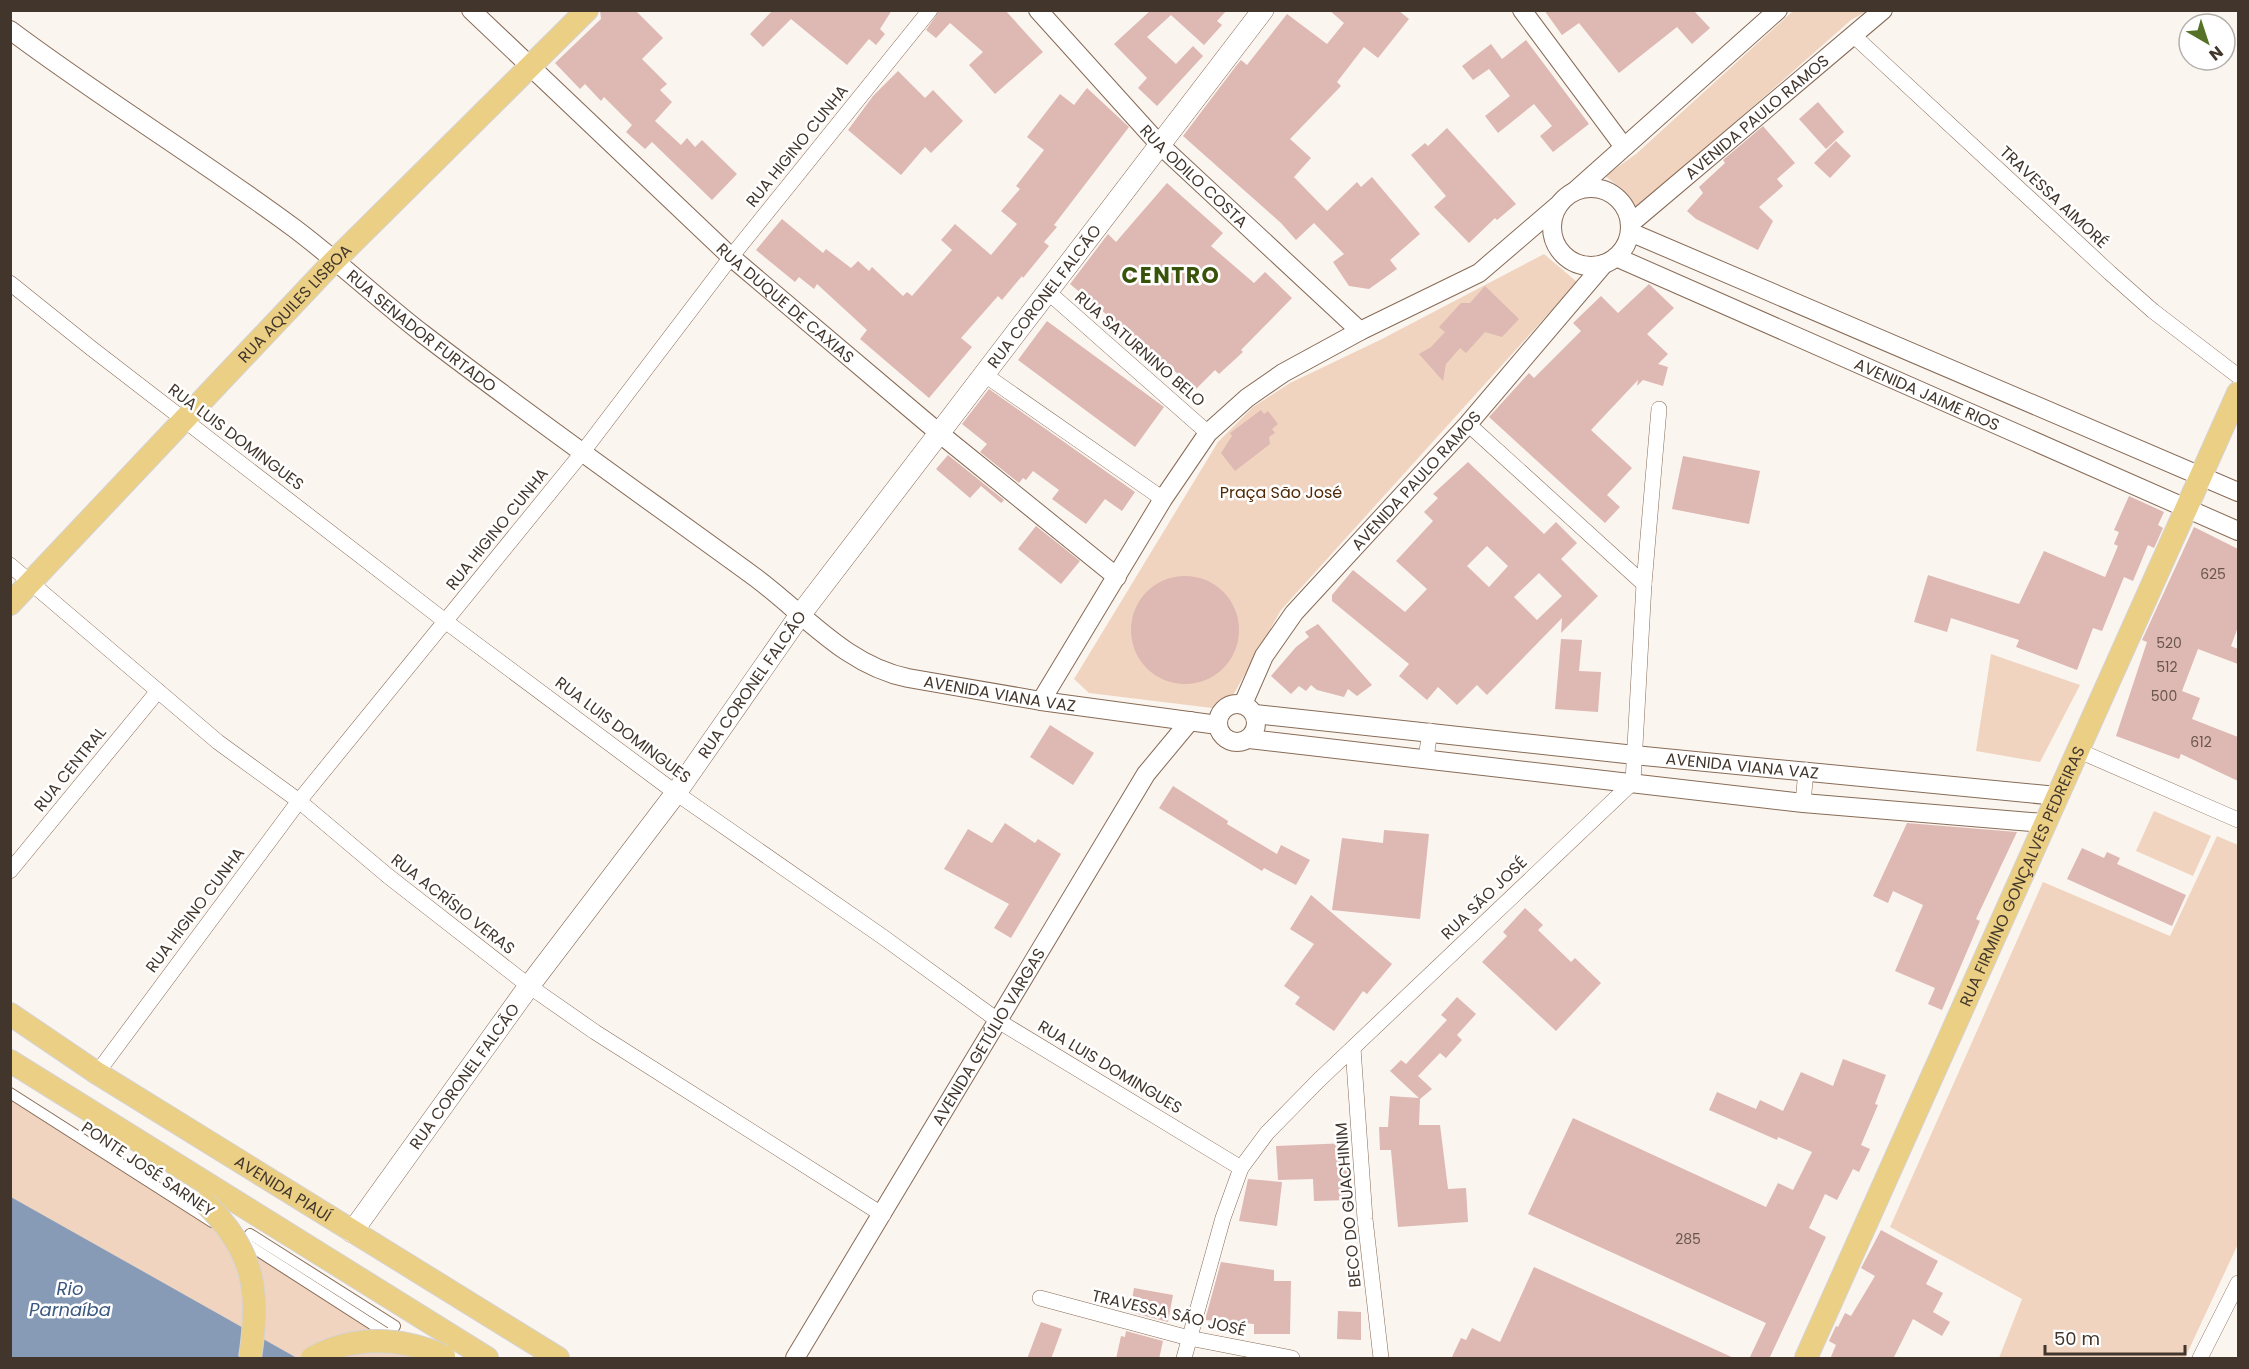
<svg xmlns="http://www.w3.org/2000/svg" width="2249" height="1369" font-family="Poppins,sans-serif">
	<rect width="100%" height="100%" fill="#fbf5f0"/>
	<!-- green -->
	<g fill="#f0d4bf">
		<path d="M 1793,11 L 1867,11 L 1851,20 L 1662,187 L 1638,215 L 1622,189 L 1605,176 L 1636,154 Z"/>
		<path d="M 1544,254 L 1577,282 L 1281,610 L 1232,697 L 1212,708 L 1089,693 L 1074,679 L 1218,442 L 1253,407 L 1290,383 L 1380,340 Z"/>
		<path d="M 1991,654 L 2080,685 L 2040,762 L 1976,751 Z"/>
		<path d="M 2154,811 L 2211,836 L 2193,876 L 2136,851 Z"/>
		<path d="M 2217,836 L 2238,845 L 2238,1244 L 2185,1358 L 1999,1358 L 2022,1299 L 1890,1227 L 2043,882 L 2170,936 Z"/>
		<path d="M 10,1093 L 425,1358 L 297,1358 L 11,1197 Z"/>
	</g>
	<!-- water -->
	<path fill="#889bb6" d="M 11,1197 L 297,1358 L 11,1358 Z"/>
	<!-- building -->
	<g fill="#deb8b2" fill-rule="evenodd">
		<path d="M 600,10 L 635,10 L 663,38 L 642,59 L 667,84 L 660,90 L 672,102 L 655,121 L 681,145 L 687,138 L 695,147 L 702,140 L 737,174 L 712,200 L 652,142 L 645,149 L 626,132 L 632,125 L 604,97 L 601,101 L 585,84 L 580,89 L 555,63 L 601,19 Z"/>
		<path d="M 773,10 L 892,10 L 880,29 L 885,34 L 876,45 L 869,39 L 847,65 L 791,19 L 763,47 L 750,34 Z"/>
		<path d="M 940,10 L 1005,10 L 1043,52 L 995,94 L 969,65 L 983,52 L 950,23 L 936,38 L 926,30 Z"/>
		<path d="M 1151,10 L 1227,10 L 1217,21 L 1222,25 L 1204,45 L 1171,15 L 1147,37 L 1176,64 L 1193,46 L 1203,56 L 1157,106 L 1138,88 L 1147,78 L 1114,44 Z"/>
		<path d="M 1329,10 L 1398,10 L 1409,19 L 1378,58 L 1364,47 L 1337,82 L 1341,86 L 1290,139 L 1311,158 L 1294,177 L 1327,211 L 1357,182 L 1361,187 L 1372,177 L 1420,234 L 1390,260 L 1397,269 L 1369,289 L 1349,286 L 1333,262 L 1344,254 L 1314,223 L 1296,240 L 1281,223 L 1183,136 L 1236,66 L 1241,60 L 1247,65 L 1287,14 L 1327,44 L 1344,23 Z"/>
		<path d="M 1544,10 L 1698,10 L 1695,12 L 1710,28 L 1692,44 L 1677,27 L 1619,73 L 1579,23 L 1562,35 Z"/>
		<path d="M 1526,40 L 1589,124 L 1553,152 L 1540,136 L 1552,126 L 1534,104 L 1498,133 L 1485,116 L 1510,96 L 1489,69 L 1473,80 L 1462,66 L 1491,44 L 1502,59 Z"/>
		<path d="M 898,71 L 925,98 L 933,90 L 963,121 L 931,153 L 925,147 L 901,175 L 848,130 L 873,96 Z"/>
		<path d="M 1087,88 L 1129,127 L 1054,225 L 1057,227 L 1044,242 L 1049,246 L 1023,278 L 1022,276 L 1002,300 L 998,296 L 961,338 L 972,347 L 929,398 L 860,339 L 867,330 L 817,284 L 814,289 L 799,277 L 795,282 L 756,250 L 782,219 L 823,253 L 826,249 L 851,268 L 858,261 L 869,271 L 872,267 L 903,296 L 907,292 L 912,296 L 952,250 L 941,240 L 955,224 L 991,255 L 1017,224 L 1001,211 L 1020,189 L 1016,186 L 1044,150 L 1027,137 L 1060,94 L 1074,105 Z"/>
		<path d="M 1818,102 L 1844,132 L 1826,149 L 1799,119 Z"/>
		<path d="M 1763,126 L 1795,163 L 1777,179 L 1783,186 L 1759,207 L 1773,221 L 1758,250 L 1696,219 L 1687,211 L 1703,193 L 1699,187 L 1725,163 L 1723,160 Z"/>
		<path d="M 1447,128 L 1516,204 L 1497,220 L 1495,218 L 1469,243 L 1434,207 L 1446,196 L 1411,155 L 1425,143 L 1428,146 Z"/>
		<path d="M 1836,141 L 1851,156 L 1830,178 L 1814,163 Z"/>
		<path d="M 1167,183 L 1223,233 L 1211,246 L 1254,283 L 1265,272 L 1292,298 L 1241,350 L 1243,352 L 1219,374 L 1215,370 L 1196,389 L 1070,284 L 1108,234 L 1116,242 Z"/>
		<path d="M 1649,284 L 1674,308 L 1647,334 L 1668,354 L 1658,364 L 1668,367 L 1663,386 L 1643,380 L 1637,386 L 1638,380 L 1591,430 L 1632,468 L 1607,495 L 1620,507 L 1605,523 L 1489,417 L 1529,373 L 1534,378 L 1581,331 L 1573,323 L 1601,296 L 1618,313 Z"/>
		<path d="M 1485,286 L 1519,319 L 1502,337 L 1485,332 L 1466,353 L 1460,348 L 1446,364 L 1443,381 L 1419,354 L 1431,347 L 1445,332 L 1439,327 L 1461,303 L 1470,303 Z"/>
		<path d="M 1047,321 L 1164,407 L 1135,447 L 1018,360 Z"/>
		<path d="M 989,389 L 1135,492 L 1122,511 L 1105,499 L 1086,524 L 1052,499 L 1059,490 L 1033,471 L 1026,480 L 1023,478 L 1019,483 L 980,452 L 987,444 L 962,424 Z"/>
		<path d="M 1261,410 L 1264,414 L 1268,411 L 1278,424 L 1272,429 L 1275,433 L 1269,437 L 1270,444 L 1235,471 L 1221,453 L 1232,436 L 1230,433 Z"/>
		<path d="M 948,455 L 1004,500 L 1001,503 L 981,486 L 970,498 L 936,469 Z"/>
		<path d="M 1683,456 L 1760,471 L 1749,524 L 1672,509 Z"/>
		<path d="M 1468,462 L 1544,534 L 1556,522 L 1577,543 L 1561,559 L 1598,596 L 1561,633 L 1562,618 L 1487,695 L 1477,685 L 1457,705 L 1438,687 L 1427,700 L 1399,676 L 1409,664 L 1332,601 L 1332,595 L 1353,570 L 1405,612 L 1427,589 L 1396,561 L 1433,521 L 1424,512 L 1438,498 L 1433,494 ZM 1487,546 L 1508,566 L 1489,587 L 1467,566 ZM 1539,573 L 1562,596 L 1537,620 L 1514,597 Z"/>
		<path d="M 2129,496 L 2164,512 L 2158,525 L 2163,528 L 2154,548 L 2148,545 L 2133,581 L 2124,577 L 2102,631 L 2093,628 L 2077,670 L 2016,647 L 2019,640 L 1951,618 L 1947,632 L 1914,622 L 1928,575 L 2019,604 L 2044,551 L 2105,577 L 2118,546 L 2114,544 L 2119,532 L 2114,530 Z"/>
		<path d="M 1036,526 L 1080,561 L 1061,584 L 1018,549 Z"/>
		<path d="M 2194,527 L 2238,549 L 2238,627 L 2231,646 L 2238,649 L 2238,664 L 2198,649 L 2182,691 L 2200,698 L 2192,719 L 2238,737 L 2238,781 L 2181,754 L 2179,759 L 2116,736 L 2147,642 L 2142,640 Z"/>
		<circle cx="1185" cy="630" r="54"/>
		<path d="M 1318,624 L 1372,685 L 1357,696 L 1348,689 L 1344,697 L 1317,690 L 1311,685 L 1306,691 L 1299,686 L 1291,694 L 1271,676 L 1296,647 L 1309,637 L 1305,632 Z"/>
		<path d="M 1561,639 L 1582,640 L 1579,671 L 1601,672 L 1598,712 L 1555,709 Z"/>
		<path d="M 1050,725 L 1094,753 L 1073,785 L 1030,757 Z"/>
		<path d="M 1173,786 L 1228,821 L 1227,824 L 1277,854 L 1281,845 L 1310,860 L 1296,885 L 1264,868 L 1262,871 L 1159,808 Z"/>
		<path d="M 1005,823 L 1035,843 L 1038,839 L 1061,854 L 1011,938 L 994,928 L 1009,904 L 944,869 L 968,829 L 992,843 Z"/>
		<path d="M 1907,823 L 2017,832 L 1976,919 L 1980,921 L 1942,1010 L 1928,1004 L 1935,988 L 1895,971 L 1923,905 L 1893,891 L 1888,903 L 1873,896 Z"/>
		<path d="M 1384,830 L 1429,834 L 1420,919 L 1332,910 L 1342,838 L 1383,843 Z"/>
		<path d="M 2082,848 L 2104,858 L 2107,852 L 2120,858 L 2117,864 L 2186,895 L 2172,926 L 2067,879 Z"/>
		<path d="M 1311,895 L 1392,964 L 1367,994 L 1363,991 L 1334,1031 L 1295,1004 L 1300,997 L 1284,986 L 1314,944 L 1290,929 Z"/>
		<path d="M 1525,908 L 1543,925 L 1538,930 L 1571,962 L 1575,958 L 1601,983 L 1556,1031 L 1482,962 L 1507,936 L 1503,932 Z"/>
		<path d="M 1457,997 L 1476,1014 L 1457,1035 L 1462,1040 L 1446,1058 L 1440,1053 L 1418,1076 L 1432,1089 L 1420,1099 L 1419,1125 L 1440,1125 L 1448,1189 L 1466,1188 L 1468,1222 L 1398,1227 L 1391,1150 L 1380,1150 L 1379,1127 L 1388,1127 L 1390,1096 L 1419,1098 L 1390,1071 L 1401,1060 L 1406,1064 L 1447,1020 L 1441,1015 Z"/>
		<path d="M 1843,1059 L 1886,1075 L 1875,1104 L 1878,1105 L 1861,1145 L 1870,1149 L 1859,1172 L 1853,1169 L 1837,1200 L 1825,1194 L 1809,1228 L 1826,1237 L 1769,1359 L 1749,1359 L 1766,1323 L 1528,1214 L 1573,1118 L 1766,1207 L 1778,1183 L 1793,1190 L 1812,1152 L 1778,1137 L 1777,1140 L 1709,1110 L 1717,1092 L 1756,1109 L 1760,1100 L 1783,1111 L 1801,1072 L 1833,1086 Z"/>
		<path d="M 1348,1143 L 1350,1200 L 1314,1201 L 1313,1179 L 1278,1180 L 1276,1146 Z"/>
		<path d="M 1248,1179 L 1282,1182 L 1277,1226 L 1239,1221 Z"/>
		<path d="M 1881,1230 L 1938,1261 L 1926,1284 L 1943,1293 L 1933,1312 L 1950,1322 L 1942,1336 L 1913,1319 L 1893,1359 L 1830,1359 L 1836,1345 L 1829,1341 L 1836,1326 L 1838,1327 L 1845,1313 L 1851,1316 L 1875,1276 L 1861,1268 Z"/>
		<path d="M 1221,1262 L 1274,1270 L 1274,1281 L 1291,1281 L 1290,1334 L 1254,1334 L 1254,1324 L 1205,1320 Z"/>
		<path d="M 1534,1267 L 1736,1359 L 1451,1359 L 1461,1338 L 1466,1340 L 1472,1328 L 1500,1342 Z"/>
		<path d="M 1134,1288 L 1173,1295 L 1168,1322 L 1130,1312 Z"/>
		<path d="M 1338,1311 L 1361,1312 L 1361,1340 L 1337,1339 Z"/>
		<path d="M 1041,1322 L 1062,1329 L 1051,1359 L 1027,1359 Z"/>
		<path d="M 1126,1331 L 1163,1341 L 1159,1359 L 1116,1359 L 1121,1336 L 1125,1337 Z"/>
	</g>
	<g fill="none" stroke-linecap="round" stroke-linejoin="round">
		<defs>
			<g id="pedestrian">
				<path d="M 10,1093 L 212,1222"/>
				<path d="M 241,1240 L 392,1337"/>
				<path d="M 244,1243 L 250,1234 L 395,1326 L 389,1335"/>
			</g>
			<g id="minor">
				<path d="M 1853,35 L 2110,273 L 2153,311 L 2238,376"/>
				<path d="M 10,283 L 91,348 L 445,621 L 676,793 L 883,937 L 1000,1022 L 1241,1168"/>
				<path d="M 1048,292 L 1208,433"/>
				<path d="M 985,375 L 1163,499"/>
				<path d="M 1468,424 L 1644,584"/>
				<path d="M 10,565 L 218,742 L 299,801 L 388,876 L 529,986 L 595,1032 L 883,1215"/>
				<path d="M 2077,750 L 2238,820"/>
				<path d="M 1426,758 L 1430,731"/>
				<path d="M 1803,803 L 1806,770"/>
				<path d="M 10,871 L 158,691"/>
				<path d="M 1353,1048 L 1365,1219 L 1381,1358"/>
				<path d="M 97,1073 L 299,801 L 582,453 L 731,257 L 930,10"/>
				<path d="M 1040,1298 L 1189,1338 L 1292,1358"/>
				<path d="M 1184,1358 L 1223,1218 L 1241,1168 L 1267,1133 L 1319,1080 L 1633,782 L 1644,584 L 1659,409"/>
				<path d="M 2200,1358 L 2238,1283"/>
			</g>
			<g id="tertiary">
				<path id="s1" d="M 471,10 L 731,257 L 939,433 L 1117,577"/>
				<path id="s2" d="M 1038,10 L 1159,144 L 1360,331"/>
				<path d="M 1522,10 L 1624,147"/>
				<path id="s3" d="M 10,30 C 102,99 201,159 294,228 C 338,261 379,300 423,334 C 531,417 642,495 752,575 C 802,611 844,665 908,678 L 1041,701 L 1218,725"/>
				<circle cx="1591" cy="227" r="39"/>
				<path d="M 1575,191 L 1778,10"/>
				<path id="s4" d="M 1630,224 L 1883,10"/>
				<path d="M 1630,232 L 2238,492"/>
				<path id="s5" d="M 1616,257 L 2238,531"/>
				<path d="M 1041,701 L 1163,499 L 1208,433 L 1247,398 L 1283,373 L 1360,331 L 1479,273 L 1557,206"/>
				<circle cx="1237" cy="723" r="19"/>
				<path id="s6" d="M 1243,704 L 1264,656 L 1294,613 L 1468,424 L 1604,264"/>
				<path id="s7" d="M 1255,714 L 1644,756 L 2057,796"/>
				<path d="M 1249,739 L 1803,803 L 2044,823"/>
				<path id="s8" d="M 795,1358 L 1146,774 L 1190,721"/>
			</g>
			<g id="secondary">
				<path id="s9" d="M 352,1232 L 529,986 L 676,793 L 800,615 L 1263,10"/>
			</g>
			<g id="primary">
				<path id="s10" d="M 10,604 L 334,261 L 587,10"/>
				<path id="s11" d="M 10,1014 L 97,1073 L 558,1358"/>
				<path d="M 10,1061 L 487,1358"/>
				<path id="s12" d="M 1806,1358 L 2238,393"/>
			</g>
		</defs>
		<!-- pedestrian casing -->
		<use href="#pedestrian" stroke="#876b56" stroke-width="12"/>
		<!-- minor casing -->
		<use href="#minor" stroke="#876b56" stroke-width="16"/>
		<!-- tertiary casing -->
		<use href="#tertiary" stroke="#876b56" stroke-width="20"/>
		<!-- secondary casing -->
		<use href="#secondary" stroke="#876b56" stroke-width="22"/>
		<!-- primary casing -->
		<use href="#primary" stroke="#d5d3d1" stroke-width="24"/>
		<!-- pedestrian -->
		<use href="#pedestrian" stroke="#fff" stroke-width="10"/>
		<!-- minor -->
		<use href="#minor" stroke="#fff" stroke-width="15"/>
		<!-- tertiary -->
		<use href="#tertiary" stroke="#fff" stroke-width="18"/>
		<!-- secondary -->
		<use href="#secondary" stroke="#fff" stroke-width="21"/>
		<!-- primary -->
		<use href="#primary" stroke="#ebcf85" stroke-width="22"/>
		<defs>
			<g id="primary-bridge">
				<path d="M 205,1203 C 255,1251 260,1292 250,1358"/>
				<path d="M 312,1358 C 355,1335 400,1337 444,1356"/>
			</g>
		</defs>
		<!-- primary-bridge casing -->
		<use href="#primary-bridge" stroke="#d5d3d1" stroke-width="24" stroke-linecap="butt"/>
		<!-- primary-bridge -->
		<use href="#primary-bridge" stroke="#ebcf85" stroke-width="22"/>
	</g>
	<g text-anchor="middle" dominant-baseline="central" stroke-width="5" stroke-linejoin="round" paint-order="stroke">
		<!-- number labels -->
		<g font-size="14" fill="#69564e">
			<text x="2213" y="574">625</text>
			<text x="2169" y="643">520</text>
			<text x="2167" y="667">512</text>
			<text x="2164" y="696">500</text>
			<text x="2201" y="742">612</text>
			<text x="1688" y="1239">285</text>
		</g>
		<!-- street labels -->
		<g font-size="16" fill="#42362c" stroke="#fff">
			<text stroke="none"><textPath href="#s4" startOffset="166">AVENIDA PAULO RAMOS</textPath></text>
			<text transform="translate(797 146) rotate(-51)">RUA HIGINO CUNHA</text>
			<text stroke="none"><textPath href="#s2" startOffset="228">RUA ODILO COSTA</textPath></text>
			<text transform="translate(2054 197) rotate(43)">TRAVESSA AIMORÉ</text>
			<text stroke="none"><textPath href="#s9" startOffset="1164">RUA CORONEL FALCÃO</textPath></text>
			<text stroke="none"><textPath href="#s10" startOffset="414">RUA AQUILES LISBOA</textPath></text>
			<text stroke="none"><textPath href="#s1" startOffset="430">RUA DUQUE DE CAXIAS</textPath></text>
			<text stroke="none"><textPath href="#s3" startOffset="510">RUA SENADOR FURTADO</textPath></text>
			<text transform="translate(1140 349) rotate(41)">RUA SATURNINO BELO</text>
			<text stroke="none"><textPath href="#s5" startOffset="340">AVENIDA JAIME RIOS</textPath></text>
			<text transform="translate(236 437) rotate(37)">RUA LUIS DOMINGUES</text>
			<text stroke="none"><textPath href="#s6" startOffset="285">AVENIDA PAULO RAMOS</textPath></text>
			<text transform="translate(497 529) rotate(-51)">RUA HIGINO CUNHA</text>
			<text stroke="none"><textPath href="#s9" startOffset="678">RUA CORONEL FALCÃO</textPath></text>
			<text stroke="none"><textPath href="#s3" startOffset="1203">AVENIDA VIANA VAZ</textPath></text>
			<text transform="translate(623 730) rotate(37)">RUA LUIS DOMINGUES</text>
			<text stroke="none"><textPath href="#s7" startOffset="490">AVENIDA VIANA VAZ</textPath></text>
			<text transform="translate(70 769) rotate(-51)">RUA CENTRAL</text>
			<text stroke="none"><textPath href="#s12" startOffset="528">RUA FIRMINO GONÇALVES PEDREIRAS</textPath></text>
			<text transform="translate(1484 898) rotate(-44)">RUA SÃO JOSÉ</text>
			<text transform="translate(453 904) rotate(38)">RUA ACRÍSIO VERAS</text>
			<text transform="translate(195 910) rotate(-53)">RUA HIGINO CUNHA</text>
			<text stroke="none"><textPath href="#s8" startOffset="375">AVENIDA GETÚLIO VARGAS</textPath></text>
			<text transform="translate(1110 1067) rotate(31)">RUA LUIS DOMINGUES</text>
			<text stroke="none"><textPath href="#s9" startOffset="192">RUA CORONEL FALCÃO</textPath></text>
			<text transform="translate(148 1169) rotate(34)">PONTE JOSÉ SARNEY</text>
			<text stroke="none"><textPath href="#s11" startOffset="324">AVENIDA PIAUÍ</textPath></text>
			<text transform="translate(1348 1205) rotate(-95)">BECO DO GUACHINIM</text>
			<text transform="translate(1169 1313) rotate(13)">TRAVESSA SÃO JOSÉ</text>
		</g>
		<!-- park labels -->
		<g font-size="16" fill="#512a04" stroke="#fff">
			<text x="1281" y="492">Praça São José</text>
		</g>
		<!-- water labels -->
		<g font-size="18" font-style="italic" fill="#3b5880" stroke="#fff">
			<text x="70" y="1288">Rio<tspan x="70" dy="21">Parnaíba</tspan></text>
		</g>
		<!-- district labels -->
		<g font-size="22" font-weight="bold" letter-spacing="1.5" fill="#395209" stroke="#fff">
			<text x="1171" y="275">CENTRO</text>
		</g>
	</g>
	<!-- border -->
	<rect width="2249" height="1369" fill="none" stroke="#42362c" stroke-width="24"/>
	<!-- north arrow -->
	<g transform="translate(2207 42) rotate(141)"><circle r="28" fill="#ffffff" stroke="#b3afab" stroke-width="1.5"/>
	<path d="M0-4.5L10 22L0 15L-10 22Z" fill="#557227"/>
	<text y="-9" font-size="16" font-weight="bold" text-anchor="middle" fill="#42362c">N</text>
	</g>
	<!-- scale -->
	<path d="M2045 1345v9h140v-9" fill="none" stroke="#42362c" stroke-width="3"/>
	<text x="2054" y="1345" font-size="18" fill="#42362c" stroke="#ffffff" stroke-width="4.5" paint-order="stroke">50 m</text>
</svg>
